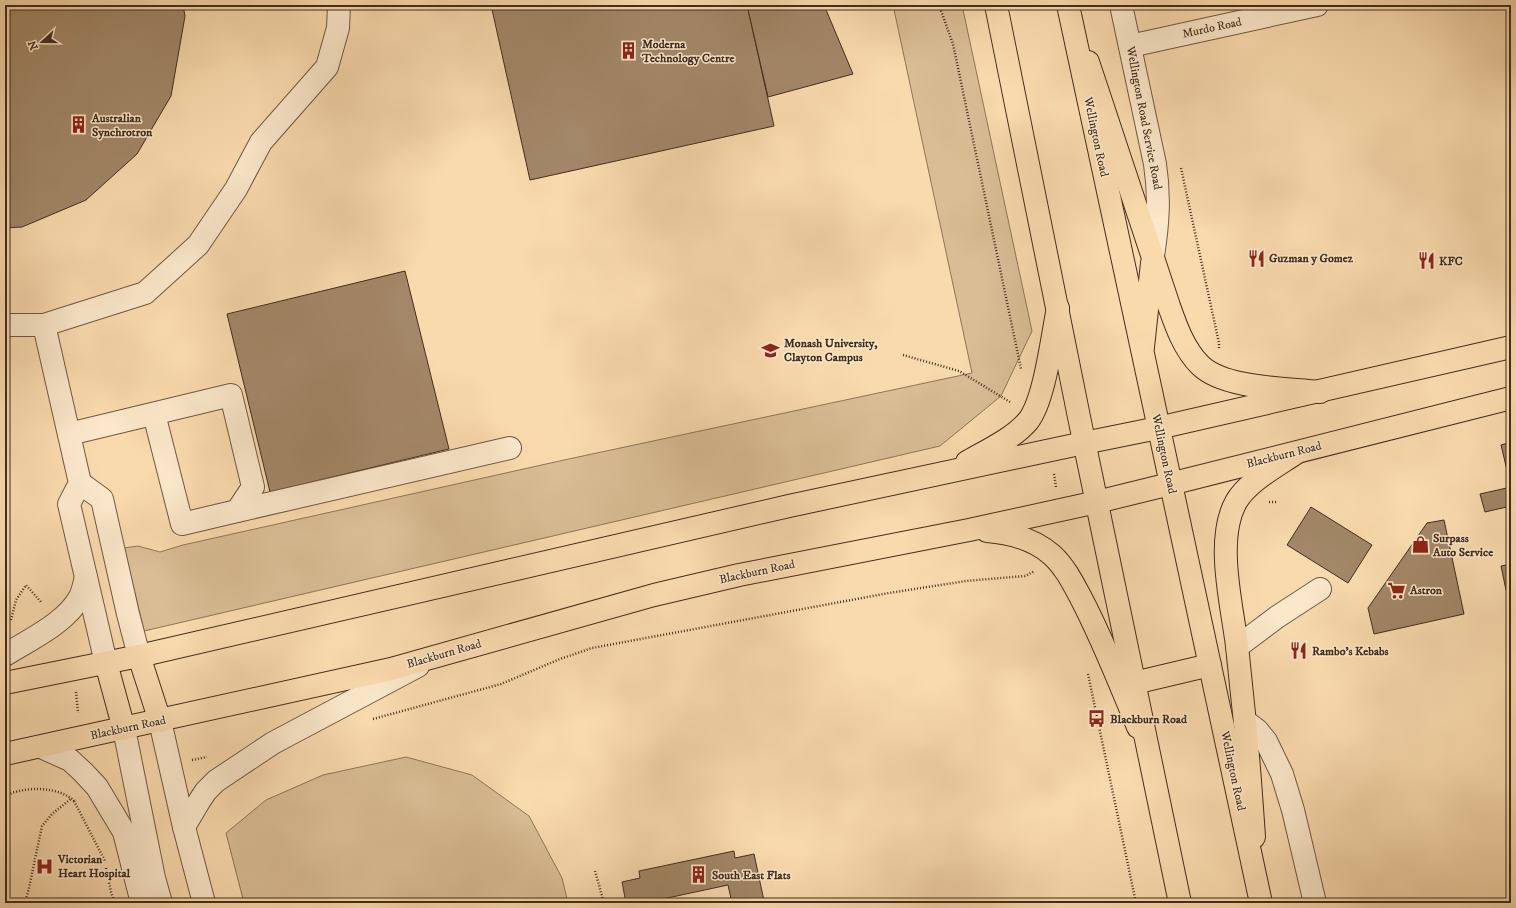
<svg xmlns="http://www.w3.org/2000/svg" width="1516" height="908" font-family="'IM FELL DW Pica',serif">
	<rect width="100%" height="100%" fill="#f9daad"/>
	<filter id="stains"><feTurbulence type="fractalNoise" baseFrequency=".005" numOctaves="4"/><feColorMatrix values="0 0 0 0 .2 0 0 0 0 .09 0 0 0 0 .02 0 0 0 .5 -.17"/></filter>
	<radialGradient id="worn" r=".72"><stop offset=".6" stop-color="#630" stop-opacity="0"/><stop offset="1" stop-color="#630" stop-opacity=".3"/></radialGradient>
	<!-- green -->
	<g fill="#dabd95" stroke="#8e755a">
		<path d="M 893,5 L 962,5 L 1032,331 L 1001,396 L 940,446 L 144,631 L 124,548 L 138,546 L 160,552 L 183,545 L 564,460 L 972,373 Z"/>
		<path d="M 406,757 L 472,775 L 529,816 L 562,878 L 568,903 L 244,903 L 226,833 L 266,800 L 323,775 Z"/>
	</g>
	<!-- building -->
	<g fill="#a28768" stroke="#432d1e">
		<path d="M 5,5 L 183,5 L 185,16 L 171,96 L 137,154 L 86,200 L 22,227 L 5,228 Z"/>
		<path d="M 491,5 L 747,5 L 774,126 L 530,180 Z"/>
		<path d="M 747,5 L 824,5 L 853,74 L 768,97 Z"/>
		<path d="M 405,271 L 449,449 L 270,492 L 227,314 Z"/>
		<path d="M 1511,442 L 1511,506 L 1485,512 L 1480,494 L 1511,487 L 1501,445 Z"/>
		<path d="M 1311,507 L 1372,545 L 1348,583 L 1287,545 Z"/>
		<path d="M 1444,520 L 1464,614 L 1374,634 L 1368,608 L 1427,523 Z"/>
		<path d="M 1511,564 L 1511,589 L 1506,590 L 1501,566 Z"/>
		<path d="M 734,851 L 735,858 L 754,854 L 764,901 L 753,903 L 732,903 L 728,885 L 658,900 L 659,903 L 626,903 L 622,882 L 640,878 L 639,871 Z"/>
	</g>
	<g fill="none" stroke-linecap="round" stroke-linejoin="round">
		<defs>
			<g id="minor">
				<path d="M 1121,5 L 1155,164 C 1160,197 1158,224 1153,256"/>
				<path d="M 1130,46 L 1317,5"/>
				<path d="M 5,325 L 44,325 L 145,293 L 198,245 L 236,189 L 261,142 L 327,67 L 338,28 L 339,5"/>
				<path d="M 44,325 L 80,483 L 69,504 L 106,663"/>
				<path d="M 69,434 L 231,395 L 253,487 L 237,511 L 182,524 L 154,414"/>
				<path d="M 80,483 L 102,499 L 128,614 L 139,656"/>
				<path d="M 237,511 L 510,448"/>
				<path d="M 1237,647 L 1277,617 L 1320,589"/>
				<path d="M 5,655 C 29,640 66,623 80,597 C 83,591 84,584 86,577"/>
				<path d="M 160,721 L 184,827 L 204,903"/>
				<path d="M 1245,721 L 1257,730 L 1266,741 L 1282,774 L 1293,810 L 1315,903"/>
				<path d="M 124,729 L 154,878 L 161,903"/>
				<path d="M 41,747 L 70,760 L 83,772 L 97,787 L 124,832 L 142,903"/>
				<path d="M 184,827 L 200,800 L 206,791 L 216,781 L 273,743 L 418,666"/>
			</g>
			<g id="major">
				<path d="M 1088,62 L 1169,306 C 1176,326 1184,349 1200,365 C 1224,389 1287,388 1320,392"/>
				<path d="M 1143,347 L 1152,263"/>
				<path d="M 1158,428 L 1511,347"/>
				<path d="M 967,462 C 986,451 1014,438 1028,421 C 1045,400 1052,336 1058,308"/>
				<path d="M 1170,484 L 1511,398"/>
				<path d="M 987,531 C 1011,533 1034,539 1052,555 C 1065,567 1073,583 1081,598 C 1103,640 1120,684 1138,727"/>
				<path d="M 139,656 L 160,721"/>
				<path d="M 106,663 L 124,729"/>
				<path d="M 5,683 L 139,656 L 789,506 L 1084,443"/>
				<path d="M 5,754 L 391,669 L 654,595 L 739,575 L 969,530 L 1097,502"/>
				<path d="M 1254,837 C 1251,793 1248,748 1243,704 C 1241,685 1239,665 1237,646 C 1232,605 1215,540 1236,502 C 1247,482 1277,466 1296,453"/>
			</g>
			<g id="highway">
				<path d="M 996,5 L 1079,417 L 1180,903"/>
				<path d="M 1068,5 L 1261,903"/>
				<path d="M 1084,443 L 1158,428"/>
				<path d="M 1097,502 L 1170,484"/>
				<path d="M 1134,683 L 1210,665"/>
			</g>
		</defs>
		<!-- minor casing -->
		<use href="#minor" stroke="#705842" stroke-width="24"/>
		<!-- major casing -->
		<use href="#major" stroke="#432d1e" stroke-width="24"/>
		<!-- highway casing -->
		<use href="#highway" stroke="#432d1e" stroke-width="24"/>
		<!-- path -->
		<g stroke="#432d1e" stroke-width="2.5" stroke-dasharray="1 2" stroke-linecap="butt">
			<path d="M 939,5 L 953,44 L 1021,369"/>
			<path d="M 1181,168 L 1219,343 L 1219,349"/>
			<path d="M 903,355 L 959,371 L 1010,402"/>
			<path d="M 1054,474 L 1056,487"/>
			<path d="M 1269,502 L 1277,502"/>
			<path d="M 11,620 L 16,600 L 26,585 L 42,603"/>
			<path d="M 1088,674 L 1136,903"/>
			<path d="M 76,692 L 78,713"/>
			<path d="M 373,719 L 501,684 L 560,659 L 592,648 L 889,593 L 966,581 L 1025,576 L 1035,571"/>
			<path d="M 192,760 L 207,757"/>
			<path d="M 5,796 C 24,786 59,786 74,801 L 76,800"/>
			<path d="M 74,801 L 105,861"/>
			<path d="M 106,868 L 111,892 L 115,903"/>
			<path d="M 595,871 L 604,903"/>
			<path d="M 25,903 L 29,888 L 42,826 L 52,814 L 72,798"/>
		</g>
		<!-- minor -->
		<use href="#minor" stroke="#fbe7ca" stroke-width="22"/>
		<!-- major -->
		<use href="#major" stroke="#f9daad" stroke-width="22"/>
		<!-- highway -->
		<use href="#highway" stroke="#f9daad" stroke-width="22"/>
	</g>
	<!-- icons -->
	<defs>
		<symbol id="building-bare" viewBox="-9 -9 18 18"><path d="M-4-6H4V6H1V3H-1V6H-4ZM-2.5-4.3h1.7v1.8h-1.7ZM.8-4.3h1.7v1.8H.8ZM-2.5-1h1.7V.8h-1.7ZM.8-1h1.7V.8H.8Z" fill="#8f2418" stroke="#fbe7ca" stroke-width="2.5" paint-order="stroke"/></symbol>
		<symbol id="restaurant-bare" viewBox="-9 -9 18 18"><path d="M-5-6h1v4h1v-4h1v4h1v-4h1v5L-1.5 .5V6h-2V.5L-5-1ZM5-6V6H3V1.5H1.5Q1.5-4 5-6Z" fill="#8f2418" stroke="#fbe7ca" stroke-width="2.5" paint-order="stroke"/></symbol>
		<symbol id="university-bare" viewBox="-9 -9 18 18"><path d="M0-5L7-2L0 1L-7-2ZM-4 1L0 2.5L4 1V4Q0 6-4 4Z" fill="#8f2418" stroke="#fbe7ca" stroke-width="2.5" paint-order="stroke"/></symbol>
		<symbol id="shop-bare" viewBox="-9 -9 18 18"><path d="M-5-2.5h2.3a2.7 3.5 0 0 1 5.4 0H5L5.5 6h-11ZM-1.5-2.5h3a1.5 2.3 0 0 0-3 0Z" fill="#8f2418" stroke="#fbe7ca" stroke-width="2.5" paint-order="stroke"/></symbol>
		<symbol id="supermarket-bare" viewBox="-9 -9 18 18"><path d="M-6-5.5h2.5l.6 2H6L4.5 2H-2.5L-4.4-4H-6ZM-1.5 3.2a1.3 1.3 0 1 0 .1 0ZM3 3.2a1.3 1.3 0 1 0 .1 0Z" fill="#8f2418" stroke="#fbe7ca" stroke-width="2.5" paint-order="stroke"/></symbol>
		<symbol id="bus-bare" viewBox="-9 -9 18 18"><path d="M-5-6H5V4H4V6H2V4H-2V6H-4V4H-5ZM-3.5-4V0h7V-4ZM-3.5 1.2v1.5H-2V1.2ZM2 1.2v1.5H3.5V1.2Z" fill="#8f2418" stroke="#fbe7ca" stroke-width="2.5" paint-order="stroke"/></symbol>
		<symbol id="hospital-bare" viewBox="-9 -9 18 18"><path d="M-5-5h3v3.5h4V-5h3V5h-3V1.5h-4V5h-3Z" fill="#8f2418" stroke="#fbe7ca" stroke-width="2.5" paint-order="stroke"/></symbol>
	</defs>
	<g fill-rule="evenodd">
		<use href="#building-bare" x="616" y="38" width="25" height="25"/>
		<use href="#building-bare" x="66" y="112" width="25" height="25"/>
		<use href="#restaurant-bare" x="1244" y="246" width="25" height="25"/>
		<use href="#restaurant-bare" x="1414" y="248" width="25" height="25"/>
		<use href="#university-bare" x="758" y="338" width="25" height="25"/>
		<use href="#shop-bare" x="1408" y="532" width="25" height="25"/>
		<use href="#supermarket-bare" x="1384" y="578" width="25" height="25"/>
		<use href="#restaurant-bare" x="1286" y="638" width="25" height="25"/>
		<use href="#bus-bare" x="1084" y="706" width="25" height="25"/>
		<use href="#hospital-bare" x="32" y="854" width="25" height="25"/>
		<use href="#building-bare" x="686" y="862" width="25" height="25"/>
	</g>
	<g text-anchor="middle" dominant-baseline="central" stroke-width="3" stroke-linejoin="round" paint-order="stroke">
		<!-- street labels -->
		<g font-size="12" fill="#432d1e" stroke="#fbe7ca">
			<text transform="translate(1212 28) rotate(-12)">Murdo Road</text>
			<text transform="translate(1144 118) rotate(79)">Wellington Road Service Road</text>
			<text transform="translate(1096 137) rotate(78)">Wellington Road</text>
			<text transform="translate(1164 454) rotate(78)">Wellington Road</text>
			<text transform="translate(1284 455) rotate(-14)">Blackburn Road</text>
			<text transform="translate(757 572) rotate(-12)">Blackburn Road</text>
			<text transform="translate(444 654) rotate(-16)">Blackburn Road</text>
			<text transform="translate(128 728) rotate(-12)">Blackburn Road</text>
			<text transform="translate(1233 771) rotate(78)">Wellington Road</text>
		</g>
		<!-- poi labels -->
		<g font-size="12" font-weight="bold" fill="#432d1e" stroke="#fbe7ca" text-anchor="start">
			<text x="642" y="44">Moderna<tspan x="642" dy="14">Technology Centre</tspan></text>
			<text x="92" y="118">Australian<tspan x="92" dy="14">Synchrotron</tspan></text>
			<text x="1269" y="258">Guzman y Gomez</text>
			<text x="1439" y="261">KFC</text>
			<text x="784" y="343">Monash University,<tspan x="784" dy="14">Clayton Campus</tspan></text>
			<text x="1433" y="538">Surpass<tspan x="1433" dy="14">Auto Service</tspan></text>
			<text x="1410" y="590">Astron</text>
			<text x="1312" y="651">Rambo's Kebabs</text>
			<text x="1110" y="719">Blackburn Road</text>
			<text x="58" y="859">Victorian<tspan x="58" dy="14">Heart Hospital</tspan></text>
			<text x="712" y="875">South East Flats</text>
		</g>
	</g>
	<!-- margin -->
	<rect width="1516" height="908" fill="none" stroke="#f9daad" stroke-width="20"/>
	<rect x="6" y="6" width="1504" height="896" fill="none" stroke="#432d1e" stroke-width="2"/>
	<rect x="10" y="10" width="1496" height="888" fill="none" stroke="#432d1e"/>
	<!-- north arrow -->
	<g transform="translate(42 42) rotate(249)" stroke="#fbe7ca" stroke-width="3" paint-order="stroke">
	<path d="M0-3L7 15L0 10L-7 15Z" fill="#432d1e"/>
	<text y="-6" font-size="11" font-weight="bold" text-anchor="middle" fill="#432d1e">N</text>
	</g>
	<rect width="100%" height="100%" filter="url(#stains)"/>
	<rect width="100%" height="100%" fill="url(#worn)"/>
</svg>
